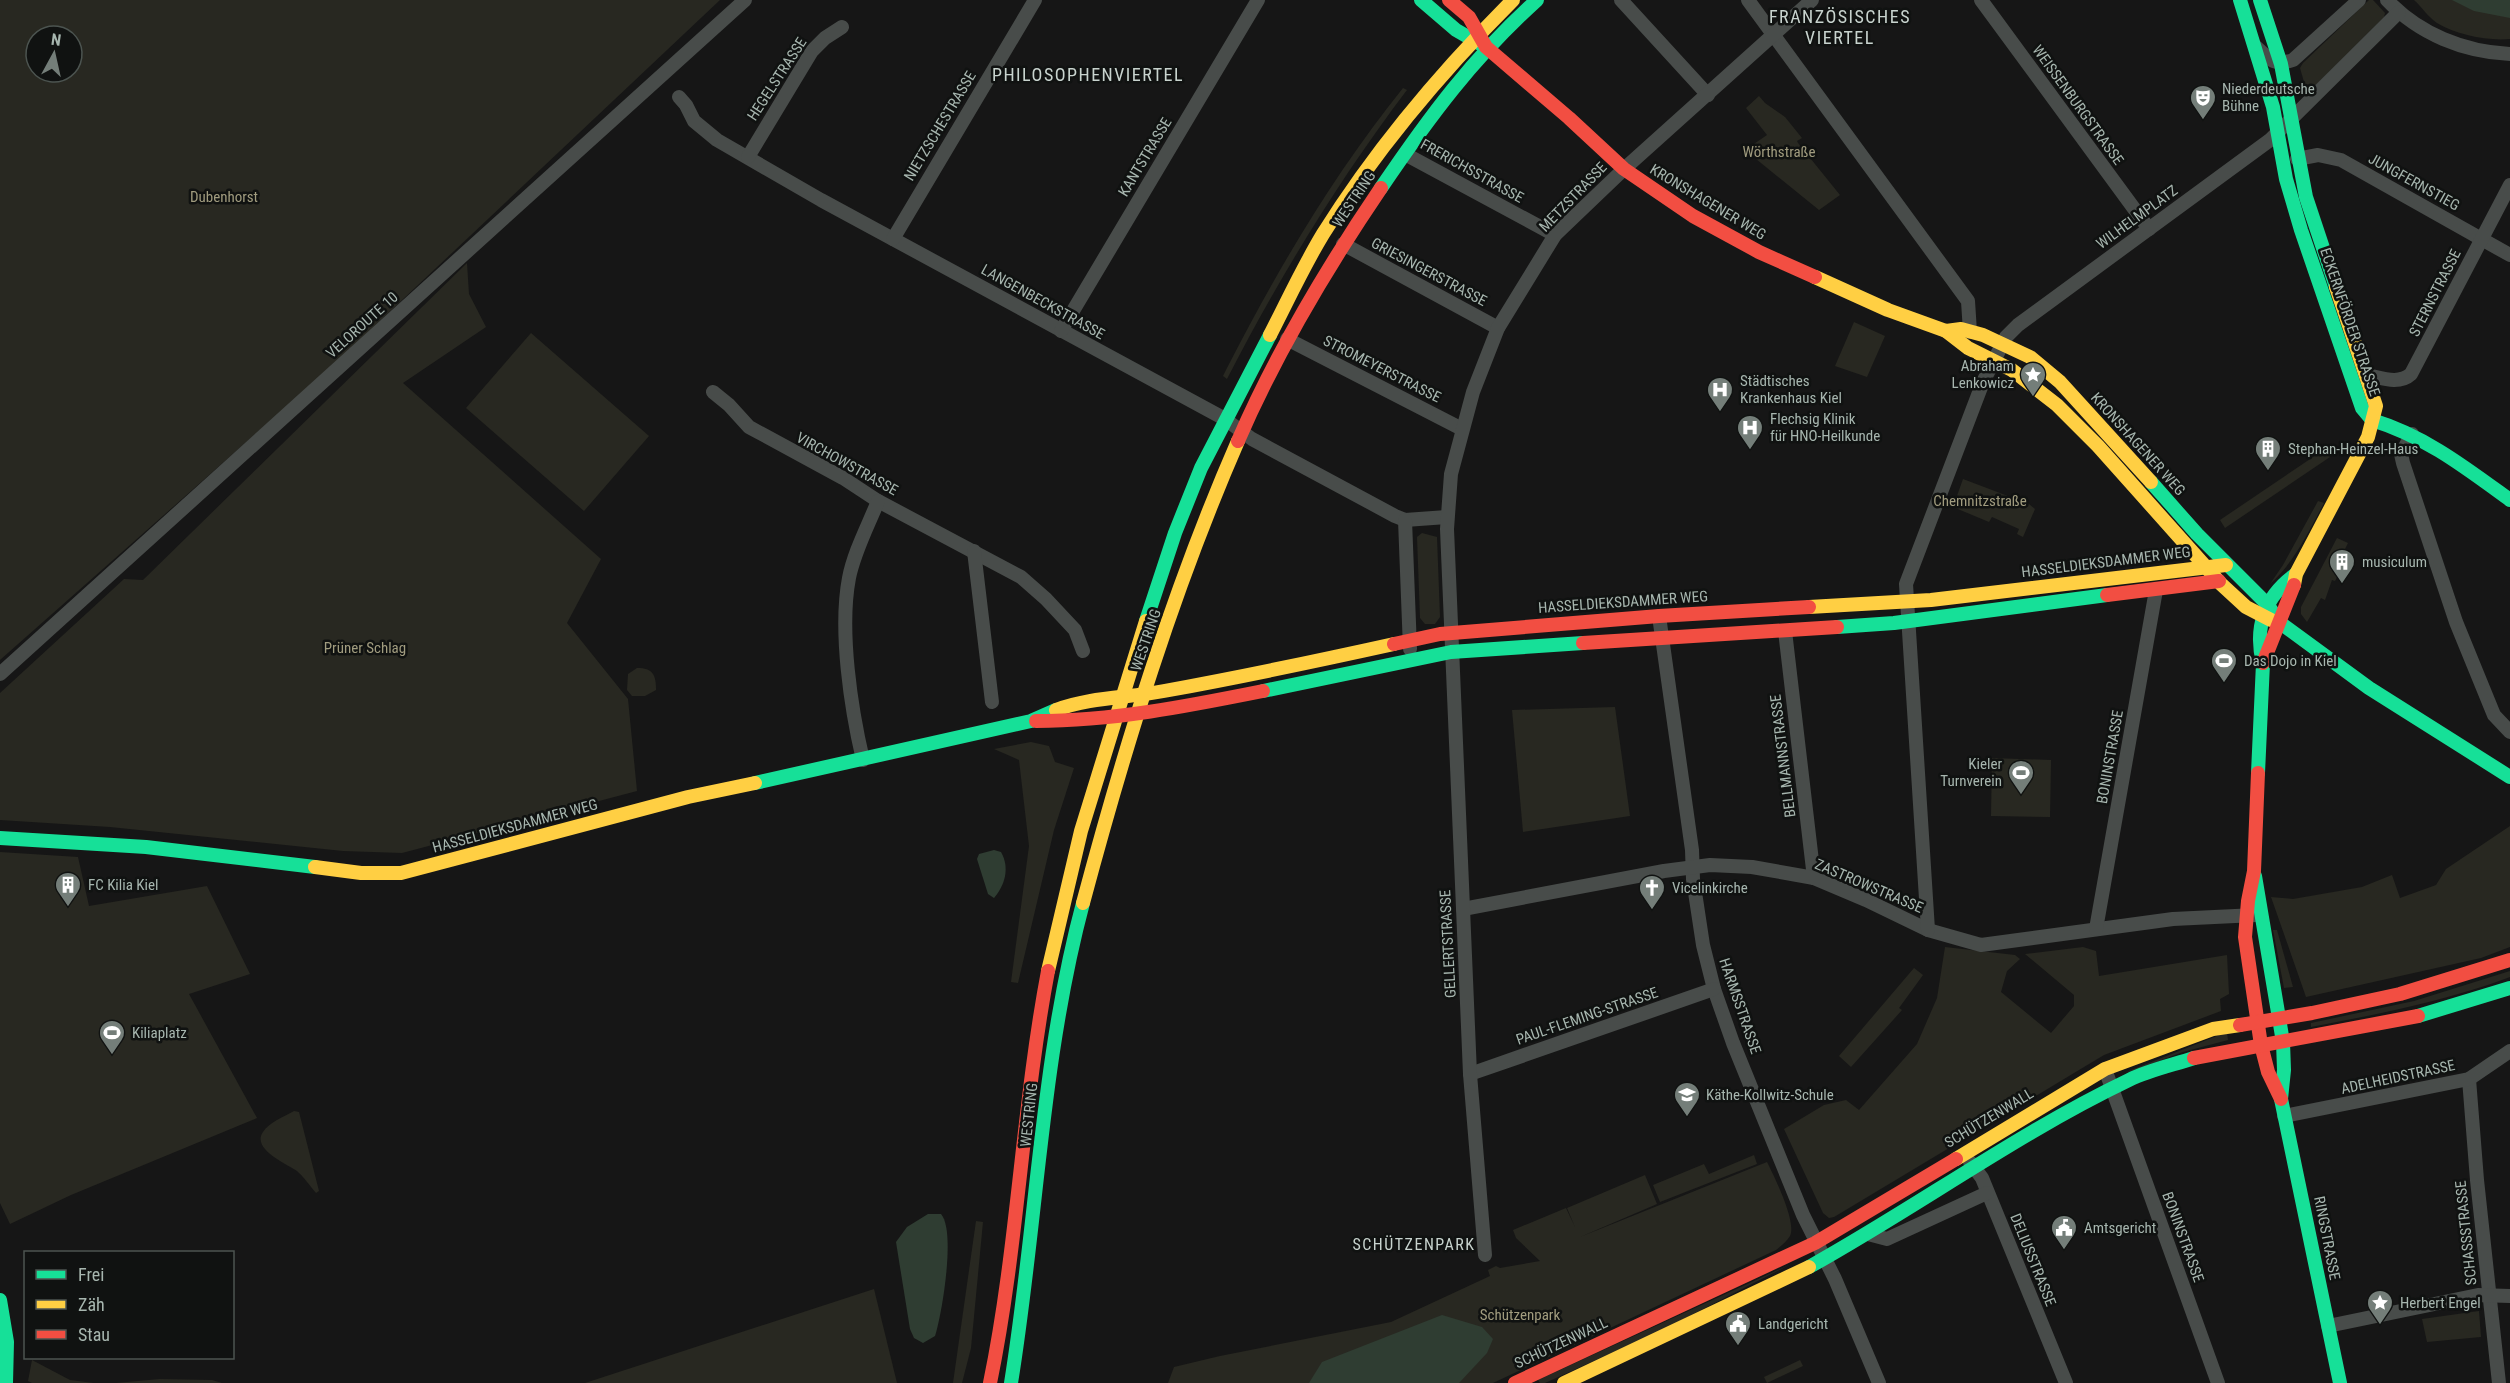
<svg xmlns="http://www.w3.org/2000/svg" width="2510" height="1383" font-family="'Roboto Condensed',sans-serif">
	<rect width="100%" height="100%" fill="#161616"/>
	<!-- green -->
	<g fill="#282821" fill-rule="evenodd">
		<path d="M 0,0 L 720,0 L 329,369 L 0,660 ZM 36,36 L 72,36 L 72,72 L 36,72 Z"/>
		<path d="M 2369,0 L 2373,0 L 2385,13 L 2384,17 L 2310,91 L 2306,89 L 2300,68 L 2303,63 Z"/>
		<path d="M 2414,0 L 2510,0 L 2510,39 C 2487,41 2457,35 2437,23 C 2428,17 2422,7 2414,0 Z"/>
		<path d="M 1403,88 L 1407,90 C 1338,181 1279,278 1227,379 L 1223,376 L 1227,368 C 1277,270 1334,174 1403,88 Z"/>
		<path d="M 1759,96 L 1765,103 L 1785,117 L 1802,138 L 1797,141 L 1798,143 L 1840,195 L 1819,210 L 1745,150 L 1767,135 L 1746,108 Z"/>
		<path d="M 467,263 L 469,294 L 486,327 L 403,383 L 601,559 L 567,623 L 628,699 L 637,791 L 402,853 L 343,851 L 110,827 L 0,820 L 0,693 L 124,579 L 143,580 Z"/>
		<path d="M 1854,322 L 1885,336 L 1867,377 L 1835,366 Z"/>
		<path d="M 531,333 L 649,436 L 584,511 L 466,408 Z"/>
		<path d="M 2325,449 L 2330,457 L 2225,528 L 2220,520 Z"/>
		<path d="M 1963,479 L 2029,504 L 2035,509 L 2023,537 L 2017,534 L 2019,529 L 1992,517 L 1989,522 L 1953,507 Z"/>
		<path d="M 2318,501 L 2324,503 C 2309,531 2294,563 2270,584 L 2283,565 Z"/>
		<path d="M 1422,533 L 1437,537 L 1440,617 L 1435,624 L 1425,624 L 1420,618 L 1417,537 Z"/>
		<path d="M 2337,538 L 2348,543 L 2335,569 L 2340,572 L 2335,581 L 2332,580 L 2325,600 L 2321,598 L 2307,622 L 2301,614 L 2301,607 Z"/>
		<path d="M 637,668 C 653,668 656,675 656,690 L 645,696 L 632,696 L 627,690 L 628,674 Z"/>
		<path d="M 1615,707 L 1630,816 L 1523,832 L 1512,710 Z"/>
		<path d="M 1031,742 L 1049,746 L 1055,762 L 1074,768 L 1054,830 L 1018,983 L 1011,982 L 1029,846 L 1019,760 L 994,749 Z"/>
		<path d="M 1992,758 L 2051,760 L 2050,817 L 1991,816 Z"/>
		<path d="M 2510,826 L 2510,947 L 2481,958 L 2306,997 L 2271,897 L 2293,899 L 2362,887 L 2392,875 L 2400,898 L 2436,885 L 2446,869 Z"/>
		<path d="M 0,852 L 78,857 L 89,906 L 207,886 L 250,974 L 189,994 L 257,1118 L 71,1195 L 10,1224 L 0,1203 Z"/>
		<path d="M 2273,930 L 2277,930 L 2293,987 L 2284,988 Z"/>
		<path d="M 1945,947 L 2015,955 L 2020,959 L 2007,971 L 2001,992 L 2051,1033 L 2074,1006 L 2074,995 L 2025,954 L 2083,947 L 2096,951 L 2099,976 L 2227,955 L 2229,994 L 2220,999 L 2221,1011 L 2104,1055 L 1834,1217 L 1829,1218 L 1823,1213 L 1784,1129 L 1824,1105 L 1846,1100 L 1859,1110 L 1917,1044 L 1937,998 Z"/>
		<path d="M 1914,968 L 1923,975 L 1899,1008 L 1902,1010 L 1851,1067 L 1839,1056 Z"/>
		<path d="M 2510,971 L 2510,977 C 2446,1001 2379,1014 2311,1027 L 2311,1023 L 2414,1001 Z"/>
		<path d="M 2227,1032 L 2228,1040 L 2183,1052 L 2138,1069 L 2126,1072 Z"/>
		<path d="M 294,1111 L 299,1112 L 319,1191 L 316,1193 C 310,1186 304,1177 297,1171 C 287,1164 251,1149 263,1132 C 268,1123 285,1116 294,1111 Z"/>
		<path d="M 1754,1155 L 1757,1164 L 1660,1202 L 1653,1185 L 1704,1164 L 1709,1174 Z"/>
		<path d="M 1767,1162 C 1774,1176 1797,1222 1790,1236 C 1787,1241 1781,1246 1776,1250 L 1493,1383 L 1168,1383 L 1174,1367 L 1220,1356 L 1391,1322 L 1490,1276 L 1488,1270 L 1496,1266 L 1500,1268 L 1540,1261 L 1516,1238 L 1513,1230 L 1566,1208 L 1575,1227 L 1567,1208 L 1645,1175 L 1657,1204 L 1580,1237 Z"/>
		<path d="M 976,1221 L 983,1222 L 971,1348 L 962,1383 L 953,1383 Z"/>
		<path d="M 1793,1263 L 1660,1331 L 1545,1383 L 1540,1383 L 1538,1380 Z"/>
		<path d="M 874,1289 L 897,1383 L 585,1383 Z"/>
		<path d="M 2479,1311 L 2481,1337 L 2427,1342 L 2422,1319 Z"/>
		<path d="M 32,1360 L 70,1380 L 94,1383 L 32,1383 L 28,1381 Z"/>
		<path d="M 1800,1360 L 1803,1366 L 1767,1383 L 1764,1377 Z"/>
		<path d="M 160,1379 L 212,1380 L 222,1383 L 116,1383 Z"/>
	</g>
	<!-- water -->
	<g fill="#2f3d32">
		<path d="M 2452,0 L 2510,0 L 2510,18 L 2474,11 Z"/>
		<path d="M 994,850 L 1001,852 C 1010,868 1005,885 994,898 L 988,894 L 977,859 L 979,854 Z"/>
		<path d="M 928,1214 L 941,1214 C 956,1231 942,1314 935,1336 L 923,1343 L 914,1338 L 910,1329 L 896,1242 L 907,1227 Z"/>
		<path d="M 1442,1315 L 1482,1327 L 1493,1339 L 1487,1353 L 1459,1383 L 1309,1383 L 1322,1362 Z"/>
	</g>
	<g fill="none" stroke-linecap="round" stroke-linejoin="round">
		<!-- street -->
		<g stroke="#484c4a" stroke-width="14">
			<path d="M 1621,0 L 1708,95"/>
			<path d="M 1748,0 L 1968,301 L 1970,332"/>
			<path d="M 1981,0 L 2149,229"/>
			<path d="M 2387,0 C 2419,34 2464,52 2510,54"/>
			<path d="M 2255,46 C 2269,58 2273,67 2293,60 L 2359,0"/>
			<path d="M 679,97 L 686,105 L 694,121 L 717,140 L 821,200 L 1225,419 L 1252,439 L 1395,516 L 1405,520 L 1447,517"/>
			<path d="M 1405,154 L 1555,235"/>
			<path d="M 748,157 L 812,51 L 825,38 L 842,27"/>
			<path d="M 2297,159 L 2318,155 L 2341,160 L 2510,255"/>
			<path d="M 893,239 L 1035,0"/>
			<path d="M 1343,244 L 1498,328"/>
			<path d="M 1061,331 L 1258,0"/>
			<path d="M 1287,339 L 1462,429"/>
			<path d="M 2367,375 C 2382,378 2399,385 2411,374 L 2510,185"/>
			<path d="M 713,392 L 729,405 L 749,427 L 843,478 L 878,501 L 1021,577 L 1046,599 L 1075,630 L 1083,651"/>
			<path d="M 2412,434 L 2401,454 L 2403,463 L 2456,622 L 2494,715 L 2510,732"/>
			<path d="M 1405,520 L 1410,649"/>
			<path d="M 974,551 L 992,702"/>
			<path d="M 1659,616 L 1692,850 L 1693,879 L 1703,945 L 1714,989 L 1733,1043 L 1803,1215 L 1835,1279 L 1879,1383"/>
			<path d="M 1785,631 L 1814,878"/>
			<path d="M 0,674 L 745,0"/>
			<path d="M 863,760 C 851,709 839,630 849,578 C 854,552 868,526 878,501"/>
			<path d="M 1463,909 L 1664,871 L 1710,865 L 1752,867 L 1814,878 L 1866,900 L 1928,930 L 1981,945 L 2173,919 L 2256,915"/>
			<path d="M 2096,929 L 2156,590"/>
			<path d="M 1928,930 L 1906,584 L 1983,382 L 2006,337 L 2018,325 L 2270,140 L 2399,12"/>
			<path d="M 2105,1069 L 2218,1383"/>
			<path d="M 1470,1074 L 1714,989"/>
			<path d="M 2469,1079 L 2477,1180 L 2499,1383"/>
			<path d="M 2284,1116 L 2469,1079 L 2510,1051"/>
			<path d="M 1970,1162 L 1982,1178 L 2066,1383"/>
			<path d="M 1868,1234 L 1887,1239 L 1987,1193"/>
			<path d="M 1485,1255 L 1470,1074 L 1447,529 L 1451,474 L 1473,392 L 1498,328 L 1555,235 L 1624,169 L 1812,0"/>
			<path d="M 2328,1326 L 2478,1295 L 2510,1296"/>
		</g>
		<!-- fast -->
		<g stroke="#16e098" stroke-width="14">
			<path d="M 1421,0 L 1456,30 L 1482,45"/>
			<path d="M 2240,0 L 2273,107 L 2286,179 L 2301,230 L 2362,408 L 2372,420"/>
			<path d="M 2260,0 L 2281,64 L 2306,197 L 2336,287"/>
			<path d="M 1381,188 C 1430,116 1472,59 1537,0"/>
			<path d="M 2372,420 C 2425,436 2466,468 2510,500"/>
			<path d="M 2151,482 L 2197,534 L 2268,605 L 2279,622 L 2369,688 L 2510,777"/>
			<path d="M 1146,621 L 1175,533 L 1201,468 L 1270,335"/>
			<path d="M 1837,627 L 1894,623 L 2107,595"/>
			<path d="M 1263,691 L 1451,652 L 1583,643"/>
			<path d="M 2258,773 L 2263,663 C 2254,627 2265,596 2296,574"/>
			<path d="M 755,783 L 1031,721 L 1056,710"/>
			<path d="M 0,838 L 146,847 L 315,867"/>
			<path d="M 2255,876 L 2283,1042 L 2284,1070 L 2281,1099 L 2340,1383"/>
			<path d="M 2418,1016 L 2510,988"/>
			<path d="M 1809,1267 C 1917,1207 2018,1133 2129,1080 C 2149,1070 2173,1065 2194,1058"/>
			<path d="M 0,1300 L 7,1342 L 6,1383"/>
			<path d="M 1011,1383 C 1037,1223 1041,1060 1083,903"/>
		</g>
		<!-- slow -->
		<g stroke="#ffcf43" stroke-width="14">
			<path d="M 1815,277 L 1888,310 L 1946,331 L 1961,329 L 1983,335 L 2030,357 L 2060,382 L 2151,482"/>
			<path d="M 1946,331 L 1968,348 L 2012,370 L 2057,405 L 2098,446 L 2221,584 L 2246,607 L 2271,620"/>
			<path d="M 1270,335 C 1287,302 1303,267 1323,234 C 1376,149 1442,71 1513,0"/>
			<path d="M 2294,585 L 2296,574 L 2368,437 L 2376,406 L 2336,287"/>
			<path d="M 1809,607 L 1931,600 L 2226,565"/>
			<path d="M 1056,710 C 1090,697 1128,698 1164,691 C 1241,677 1317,661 1394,644"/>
			<path d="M 315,867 L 361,873 L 401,873 L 688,797 L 755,783"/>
			<path d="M 1083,903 C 1125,746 1173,590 1238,441"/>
			<path d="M 1048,971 L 1081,831 L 1146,621"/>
			<path d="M 1956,1159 L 2105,1069 L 2213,1029 L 2240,1025"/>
			<path d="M 1564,1383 L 1809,1267"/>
		</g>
		<!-- jam -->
		<g stroke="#f24e42" stroke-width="14">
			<path d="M 1449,0 L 1469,17 L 1486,47 L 1569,118 L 1624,169 L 1693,216 L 1759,252 L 1815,277"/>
			<path d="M 1238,441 C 1277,351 1326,269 1381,188"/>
			<path d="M 2107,595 L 2219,581"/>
			<path d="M 1583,643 L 1837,627"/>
			<path d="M 1394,644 L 1440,634 L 1659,616 L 1809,607"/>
			<path d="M 2263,663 L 2294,585"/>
			<path d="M 1036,721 C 1113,721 1188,706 1263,691"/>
			<path d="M 2258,773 L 2254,871 L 2248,901 L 2245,937 L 2261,1045 L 2268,1072 L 2281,1099"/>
			<path d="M 2240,1025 L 2312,1013 L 2400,994 L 2510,960"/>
			<path d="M 2194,1058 L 2418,1016"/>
			<path d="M 990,1383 C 1018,1247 1022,1108 1048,971"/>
			<path d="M 1515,1383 L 1815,1243 L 1956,1159"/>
		</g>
	</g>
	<!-- icons -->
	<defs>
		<symbol id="theatre-pin" viewBox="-11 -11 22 30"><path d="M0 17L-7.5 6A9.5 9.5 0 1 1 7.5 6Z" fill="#747e79" stroke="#101211"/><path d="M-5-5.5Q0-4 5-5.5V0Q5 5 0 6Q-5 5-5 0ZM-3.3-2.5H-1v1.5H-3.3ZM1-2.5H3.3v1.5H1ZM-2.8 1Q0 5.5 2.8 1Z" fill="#fff"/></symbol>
		<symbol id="sight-pin" viewBox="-11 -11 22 30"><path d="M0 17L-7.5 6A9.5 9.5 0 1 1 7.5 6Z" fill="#747e79" stroke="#101211"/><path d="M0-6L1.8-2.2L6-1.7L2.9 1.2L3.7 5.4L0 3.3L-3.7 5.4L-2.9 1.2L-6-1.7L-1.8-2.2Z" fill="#fff"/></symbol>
		<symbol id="hospital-pin" viewBox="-11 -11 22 30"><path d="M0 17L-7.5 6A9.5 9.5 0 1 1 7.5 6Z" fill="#747e79" stroke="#101211"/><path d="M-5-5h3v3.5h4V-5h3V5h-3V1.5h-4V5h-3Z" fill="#fff"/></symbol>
		<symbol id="building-pin" viewBox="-11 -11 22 30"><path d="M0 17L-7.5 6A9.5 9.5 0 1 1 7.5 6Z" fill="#747e79" stroke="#101211"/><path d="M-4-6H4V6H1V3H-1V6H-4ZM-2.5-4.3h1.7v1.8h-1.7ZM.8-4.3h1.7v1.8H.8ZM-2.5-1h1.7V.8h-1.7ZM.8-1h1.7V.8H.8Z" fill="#fff"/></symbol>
		<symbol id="stadium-pin" viewBox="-11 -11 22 30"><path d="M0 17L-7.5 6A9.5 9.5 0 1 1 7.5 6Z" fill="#747e79" stroke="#101211"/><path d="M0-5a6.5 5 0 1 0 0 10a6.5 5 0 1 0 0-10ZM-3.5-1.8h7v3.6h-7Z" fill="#fff"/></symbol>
		<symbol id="church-pin" viewBox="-11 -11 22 30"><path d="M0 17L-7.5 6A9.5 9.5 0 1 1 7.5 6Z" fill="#747e79" stroke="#101211"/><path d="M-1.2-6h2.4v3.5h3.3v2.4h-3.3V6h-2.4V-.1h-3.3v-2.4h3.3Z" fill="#fff"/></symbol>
		<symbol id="school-pin" viewBox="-11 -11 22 30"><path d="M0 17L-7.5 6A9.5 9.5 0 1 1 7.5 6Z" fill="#747e79" stroke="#101211"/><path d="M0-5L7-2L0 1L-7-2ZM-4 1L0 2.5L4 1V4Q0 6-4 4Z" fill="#fff"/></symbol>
		<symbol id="civic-pin" viewBox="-11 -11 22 30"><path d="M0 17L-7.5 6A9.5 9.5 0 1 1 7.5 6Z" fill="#747e79" stroke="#101211"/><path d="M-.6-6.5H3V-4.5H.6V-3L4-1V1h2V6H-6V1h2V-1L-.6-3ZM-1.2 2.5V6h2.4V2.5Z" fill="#fff"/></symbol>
	</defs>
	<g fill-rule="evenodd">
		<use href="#theatre-pin" x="2188" y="83" width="30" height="40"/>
		<use href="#sight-pin" x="2018" y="360" width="30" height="40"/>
		<use href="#hospital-pin" x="1705" y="375" width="30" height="40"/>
		<use href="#hospital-pin" x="1735" y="413" width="30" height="40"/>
		<use href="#building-pin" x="2253" y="434" width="30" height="40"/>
		<use href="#building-pin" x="2327" y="547" width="30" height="40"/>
		<use href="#stadium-pin" x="2209" y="646" width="30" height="40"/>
		<use href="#stadium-pin" x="2006" y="758" width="30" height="40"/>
		<use href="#building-pin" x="53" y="870" width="30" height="40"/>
		<use href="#church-pin" x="1637" y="873" width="30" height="40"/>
		<use href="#stadium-pin" x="97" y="1018" width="30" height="40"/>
		<use href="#school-pin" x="1672" y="1080" width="30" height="40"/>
		<use href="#civic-pin" x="2049" y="1213" width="30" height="40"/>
		<use href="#sight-pin" x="2365" y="1288" width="30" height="40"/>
		<use href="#civic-pin" x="1723" y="1309" width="30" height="40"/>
	</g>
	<g text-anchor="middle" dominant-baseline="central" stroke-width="5" stroke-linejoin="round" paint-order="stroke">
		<!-- street labels -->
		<g font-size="15" fill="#a7b6af" stroke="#101211">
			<text transform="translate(777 79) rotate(-57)">HEGELSTRASSE</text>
			<text transform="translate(2078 105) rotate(54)">WEISSENBURGSTRASSE</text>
			<text transform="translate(940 126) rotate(-59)">NIETZSCHESTRASSE</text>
			<text transform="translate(1145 157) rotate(-59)">KANTSTRASSE</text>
			<text transform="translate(1472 171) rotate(29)">FRERICHSSTRASSE</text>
			<text transform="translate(2414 182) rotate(29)">JUNGFERNSTIEG</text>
			<text transform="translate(1573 197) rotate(-46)">METZSTRASSE</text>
			<text transform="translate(1354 199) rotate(-56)">WESTRING</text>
			<text transform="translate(1708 202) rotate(31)">KRONSHAGENER WEG</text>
			<text transform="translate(2137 217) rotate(-36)">WILHELMPLATZ</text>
			<text transform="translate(1429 272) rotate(28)">GRIESINGERSTRASSE</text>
			<text transform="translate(2435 293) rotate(-63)">STERNSTRASSE</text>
			<text transform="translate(1043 302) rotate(29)">LANGENBECKSTRASSE</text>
			<text transform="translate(2350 322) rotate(71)">ECKERNFÖRDER STRASSE</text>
			<text transform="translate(362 325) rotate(-42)">VELOROUTE 10</text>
			<text transform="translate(1382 369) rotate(27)">STROMEYERSTRASSE</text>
			<text transform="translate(2138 444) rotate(48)">KRONSHAGENER WEG</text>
			<text transform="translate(847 464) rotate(29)">VIRCHOWSTRASSE</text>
			<text transform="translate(2106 562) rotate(-7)">HASSELDIEKSDAMMER WEG</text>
			<text transform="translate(1623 602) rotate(-4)">HASSELDIEKSDAMMER WEG</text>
			<text transform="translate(1146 640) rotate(-71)">WESTRING</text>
			<text transform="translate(1783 756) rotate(-97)">BELLMANNSTRASSE</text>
			<text transform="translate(2110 757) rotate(-80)">BONINSTRASSE</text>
			<text transform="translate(515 826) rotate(-15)">HASSELDIEKSDAMMER WEG</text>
			<text transform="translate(1869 886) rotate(23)">ZASTROWSTRASSE</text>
			<text transform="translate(1448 944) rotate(-93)">GELLERTSTRASSE</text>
			<text transform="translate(1740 1006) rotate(71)">HARMSSTRASSE</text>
			<text transform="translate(1587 1016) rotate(-19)">PAUL-FLEMING-STRASSE</text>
			<text transform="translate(2398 1077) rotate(-12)">ADELHEIDSTRASSE</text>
			<text transform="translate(1029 1115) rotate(-84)">WESTRING</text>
			<text transform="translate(1989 1118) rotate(-31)">SCHÜTZENWALL</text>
			<text transform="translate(2466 1233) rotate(-96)">SCHASSSTRASSE</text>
			<text transform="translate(2183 1237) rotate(70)">BONINSTRASSE</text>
			<text transform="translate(2327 1238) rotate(79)">RINGSTRASSE</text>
			<text transform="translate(2033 1260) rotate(68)">DELIUSSTRASSE</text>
			<text transform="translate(1561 1343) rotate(-25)">SCHÜTZENWALL</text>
		</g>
		<!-- poi labels -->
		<g font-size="15" fill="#a7b6af" stroke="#101211" text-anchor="start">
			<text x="2222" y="89">Niederdeutsche<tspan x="2222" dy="17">Bühne</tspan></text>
			<text x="2014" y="366" text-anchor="end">Abraham<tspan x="2014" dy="17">Lenkowicz</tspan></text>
			<text x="1740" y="381">Städtisches<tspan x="1740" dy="17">Krankenhaus Kiel</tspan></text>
			<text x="1770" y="419">Flechsig Klinik<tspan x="1770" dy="17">für HNO-Heilkunde</tspan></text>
			<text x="2288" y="449">Stephan-Heinzel-Haus</text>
			<text x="2362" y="562">musiculum</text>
			<text x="2244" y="661">Das Dojo in Kiel</text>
			<text x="2002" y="764" text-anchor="end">Kieler<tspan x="2002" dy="17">Turnverein</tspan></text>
			<text x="88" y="885">FC Kilia Kiel</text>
			<text x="1672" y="888">Vicelinkirche</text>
			<text x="132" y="1033">Kiliaplatz</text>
			<text x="1706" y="1095">Käthe-Kollwitz-Schule</text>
			<text x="2084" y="1228">Amtsgericht</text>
			<text x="2400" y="1303">Herbert Engel</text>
			<text x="1758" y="1324">Landgericht</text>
		</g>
		<!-- park labels -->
		<g font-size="15" fill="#a19c7f" stroke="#101211">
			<text x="1779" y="152">Wörthstraße</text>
			<text x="224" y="197">Dubenhorst</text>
			<text x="1980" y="501">Chemnitzstraße</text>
			<text x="365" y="648">Prüner Schlag</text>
			<text x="1520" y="1315">Schützenpark</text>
		</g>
		<!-- neighbourhood labels -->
		<g font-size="16" letter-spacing="1.5" fill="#c8d3ce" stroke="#101211">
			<text x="1414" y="1244">SCHÜTZENPARK</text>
		</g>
		<!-- quarter labels -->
		<g font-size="18" letter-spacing="1.5" fill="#c8d3ce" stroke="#101211">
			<text x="1840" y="16">FRANZÖSISCHES<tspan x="1840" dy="21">VIERTEL</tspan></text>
			<text x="1088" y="74">PHILOSOPHENVIERTEL</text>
		</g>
	</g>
	<!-- legend -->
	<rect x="24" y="1251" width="210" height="108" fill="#101211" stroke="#4c5450" stroke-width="1.5"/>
	<rect x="36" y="1270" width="30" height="9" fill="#16e098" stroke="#4c5450" stroke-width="1.5"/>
	<text x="78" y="1281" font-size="18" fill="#a7b6af">Frei</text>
	<rect x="36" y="1300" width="30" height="9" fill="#ffcf43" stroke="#4c5450" stroke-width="1.5"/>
	<text x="78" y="1311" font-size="18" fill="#a7b6af">Zäh</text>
	<rect x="36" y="1330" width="30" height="9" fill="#f24e42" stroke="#4c5450" stroke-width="1.5"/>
	<text x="78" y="1341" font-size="18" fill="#a7b6af">Stau</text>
	<!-- north arrow -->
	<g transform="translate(54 54) rotate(8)"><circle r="28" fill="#101211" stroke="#4c5450" stroke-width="1.5"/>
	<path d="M0-4.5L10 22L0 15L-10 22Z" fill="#747e79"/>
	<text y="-9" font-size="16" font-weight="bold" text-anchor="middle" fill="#a7b6af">N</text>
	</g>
</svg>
